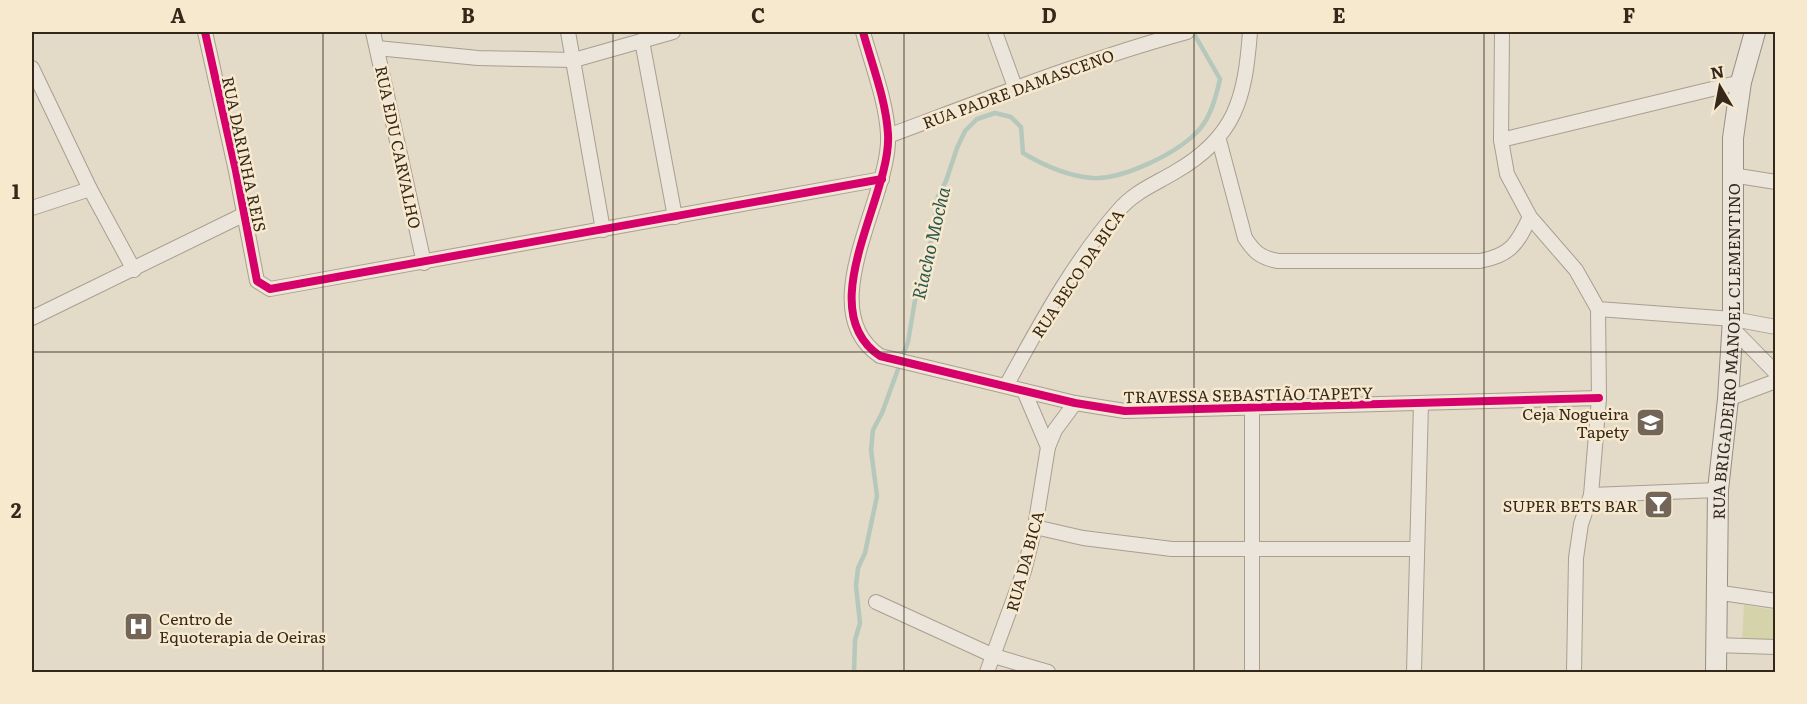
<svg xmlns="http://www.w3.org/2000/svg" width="1807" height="704" font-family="Literata,serif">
	<rect width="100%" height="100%" fill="#e4dac8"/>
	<!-- green -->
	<path fill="#d5d3aa" d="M 1744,605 L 1775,610 L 1775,641 L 1742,641 Z"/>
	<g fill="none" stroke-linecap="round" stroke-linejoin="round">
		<!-- stream -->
		<path stroke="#b5c8bb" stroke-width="4.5" d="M 854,672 L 855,640 L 860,623 L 856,586 L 858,568 L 865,553 L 877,496 L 871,450 L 873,430 L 882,413 L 908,342 L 916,294 L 933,234 L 938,196 L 946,181 L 957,148 L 965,131 L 977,119 L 995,113 L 1011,117 L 1021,127 L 1023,153 C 1043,165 1068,176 1092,178 C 1122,180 1175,154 1196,133 C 1210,120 1216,97 1220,79 L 1193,32"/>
		<defs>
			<g id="minor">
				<path d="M 205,32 L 236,171 L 257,281 L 270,289 L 882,179"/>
				<path d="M 373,32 L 424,263"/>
				<path d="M 568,32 L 603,230"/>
				<path d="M 863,32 C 872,65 886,100 888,134 C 892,196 810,309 880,356 L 1075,403 L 1125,411 L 1599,398"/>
				<path d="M 995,32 L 1015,87"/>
				<path d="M 1502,32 L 1501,140 L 1507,174 L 1530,217 L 1576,270 L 1598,309 L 1733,319 L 1776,327"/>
				<path d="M 642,41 L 675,217"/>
				<path d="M 377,48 L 478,58 L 574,60 L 673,32"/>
				<path d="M 32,68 L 90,189 L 134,270"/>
				<path d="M 888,136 C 987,99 1085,60 1187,32"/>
				<path d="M 1219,140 L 1245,238 C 1254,252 1261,258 1278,261 L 1480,261 C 1511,255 1517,244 1530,217"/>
				<path d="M 1501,140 L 1741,82"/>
				<path d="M 1732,175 L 1776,182"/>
				<path d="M 32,208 L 90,189"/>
				<path d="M 32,318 L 245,214"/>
				<path d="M 1732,328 L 1776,373"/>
				<path d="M 1006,386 C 1039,326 1073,262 1119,210 C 1134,192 1155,184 1175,172 C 1236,137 1245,98 1250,32"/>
				<path d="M 1024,391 L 1048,447"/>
				<path d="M 1728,399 L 1776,381"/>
				<path d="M 1591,495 L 1718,490"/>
				<path d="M 1035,527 L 1083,538 L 1172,549 L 1417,549"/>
				<path d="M 1715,592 L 1776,601"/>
				<path d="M 876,602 L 994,656 L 1048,672"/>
				<path d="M 1715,645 L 1776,647"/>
				<path d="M 987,672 L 1024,571 L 1035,527 L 1048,447 L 1055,430 L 1075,403"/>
				<path d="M 1252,672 L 1252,408"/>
				<path d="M 1414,672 L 1421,403"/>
				<path d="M 1574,672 L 1576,558 L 1581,524 L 1591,495 L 1599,398 L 1598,309"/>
			</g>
			<g id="secondary">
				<path id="s1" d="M 1716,672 L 1718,490 L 1728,399 L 1733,319 L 1733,138 L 1741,82 L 1755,32"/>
			</g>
		</defs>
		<!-- minor casing -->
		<use href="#minor" stroke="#a89f92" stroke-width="16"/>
		<!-- secondary casing -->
		<use href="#secondary" stroke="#988e82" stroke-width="22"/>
		<!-- minor -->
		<use href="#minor" stroke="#ebe5db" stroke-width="14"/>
		<!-- secondary -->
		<use href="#secondary" stroke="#ebe5db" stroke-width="20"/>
		<defs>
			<g id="cycleway">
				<path d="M 205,32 L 236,171 L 257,281 L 270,289 L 882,179"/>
				<path d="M 863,32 C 872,65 886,100 888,134 C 892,196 810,309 880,356 L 1075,403 L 1125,411 L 1599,398"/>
			</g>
		</defs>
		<!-- cycleway casing -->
		<use href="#cycleway" stroke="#f6e9cd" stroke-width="11"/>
		<!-- cycleway -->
		<use href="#cycleway" stroke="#d6006c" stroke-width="8"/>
	</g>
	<!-- grid -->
	<path fill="none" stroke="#36271b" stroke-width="1.5" stroke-opacity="0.55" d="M 323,32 L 323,672M 613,32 L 613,672M 904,32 L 904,672M 1194,32 L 1194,672M 1484,32 L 1484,672M 32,352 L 1776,352"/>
	<!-- icons -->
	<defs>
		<symbol id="school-square" viewBox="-11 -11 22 22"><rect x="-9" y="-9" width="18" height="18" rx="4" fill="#736658" stroke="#f6e9cd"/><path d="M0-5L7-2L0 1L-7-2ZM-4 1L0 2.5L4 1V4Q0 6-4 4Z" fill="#fff"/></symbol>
		<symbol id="bar-square" viewBox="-11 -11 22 22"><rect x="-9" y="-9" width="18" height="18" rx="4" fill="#736658" stroke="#f6e9cd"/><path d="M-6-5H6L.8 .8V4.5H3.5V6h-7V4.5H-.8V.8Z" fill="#fff"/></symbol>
		<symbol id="hospital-square" viewBox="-11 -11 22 22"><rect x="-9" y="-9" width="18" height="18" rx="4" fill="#736658" stroke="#f6e9cd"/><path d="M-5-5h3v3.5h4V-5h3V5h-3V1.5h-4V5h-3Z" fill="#fff"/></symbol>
	</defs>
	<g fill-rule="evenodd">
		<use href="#school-square" x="1634" y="406" width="33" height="33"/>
		<use href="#bar-square" x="1642" y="488" width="33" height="33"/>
		<use href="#hospital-square" x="122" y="610" width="33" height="33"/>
	</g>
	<g text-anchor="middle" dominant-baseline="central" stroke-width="5" stroke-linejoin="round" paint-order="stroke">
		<!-- street labels -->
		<g font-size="16" fill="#36271b" stroke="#f6e9cd">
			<text transform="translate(1018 88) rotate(-20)">RUA PADRE DAMASCENO</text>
			<text transform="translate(399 147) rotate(78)">RUA EDU CARVALHO</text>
			<text transform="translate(245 154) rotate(78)">RUA DARINHA REIS</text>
			<text transform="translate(1077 273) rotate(-56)">RUA BECO DA BICA</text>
			<text stroke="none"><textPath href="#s1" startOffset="321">RUA BRIGADEIRO MANOEL CLEMENTINO</textPath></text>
			<text transform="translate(1248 394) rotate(-1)">TRAVESSA SEBASTIÃO TAPETY</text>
			<text transform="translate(1024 561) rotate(-75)">RUA DA BICA</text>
		</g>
		<!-- poi labels -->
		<g font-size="16" fill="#36271b" stroke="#f6e9cd" text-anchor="end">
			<text x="1629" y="413">Ceja Nogueira<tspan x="1629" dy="18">Tapety</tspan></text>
			<text x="1638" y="505">SUPER BETS BAR</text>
			<text x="159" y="618" text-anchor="start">Centro de<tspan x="159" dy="18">Equoterapia de Oeiras</tspan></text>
		</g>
		<!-- water labels -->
		<g font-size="18" font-style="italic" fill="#2a5652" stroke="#f6e9cd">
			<text transform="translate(930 243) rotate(-77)">Riacho Mocha</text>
		</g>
	</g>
	<!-- border -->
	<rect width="1807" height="704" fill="none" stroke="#f6e9cd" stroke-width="66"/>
	<!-- north arrow -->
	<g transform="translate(1720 87) rotate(350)" stroke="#f6e9cd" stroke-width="4.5" paint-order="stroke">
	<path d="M0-4.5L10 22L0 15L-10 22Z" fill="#36271b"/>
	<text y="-9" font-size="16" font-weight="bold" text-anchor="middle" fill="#36271b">N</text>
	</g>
	<rect x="33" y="33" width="1741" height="638" fill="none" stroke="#36271b" stroke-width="2"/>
	<g font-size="20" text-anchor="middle" font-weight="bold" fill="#36271b">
		<text x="178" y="23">A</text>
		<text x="468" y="23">B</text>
		<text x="758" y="23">C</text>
		<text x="1049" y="23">D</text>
		<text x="1339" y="23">E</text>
		<text x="1629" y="23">F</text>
		<text x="16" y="199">1</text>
		<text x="16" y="518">2</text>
	</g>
</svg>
